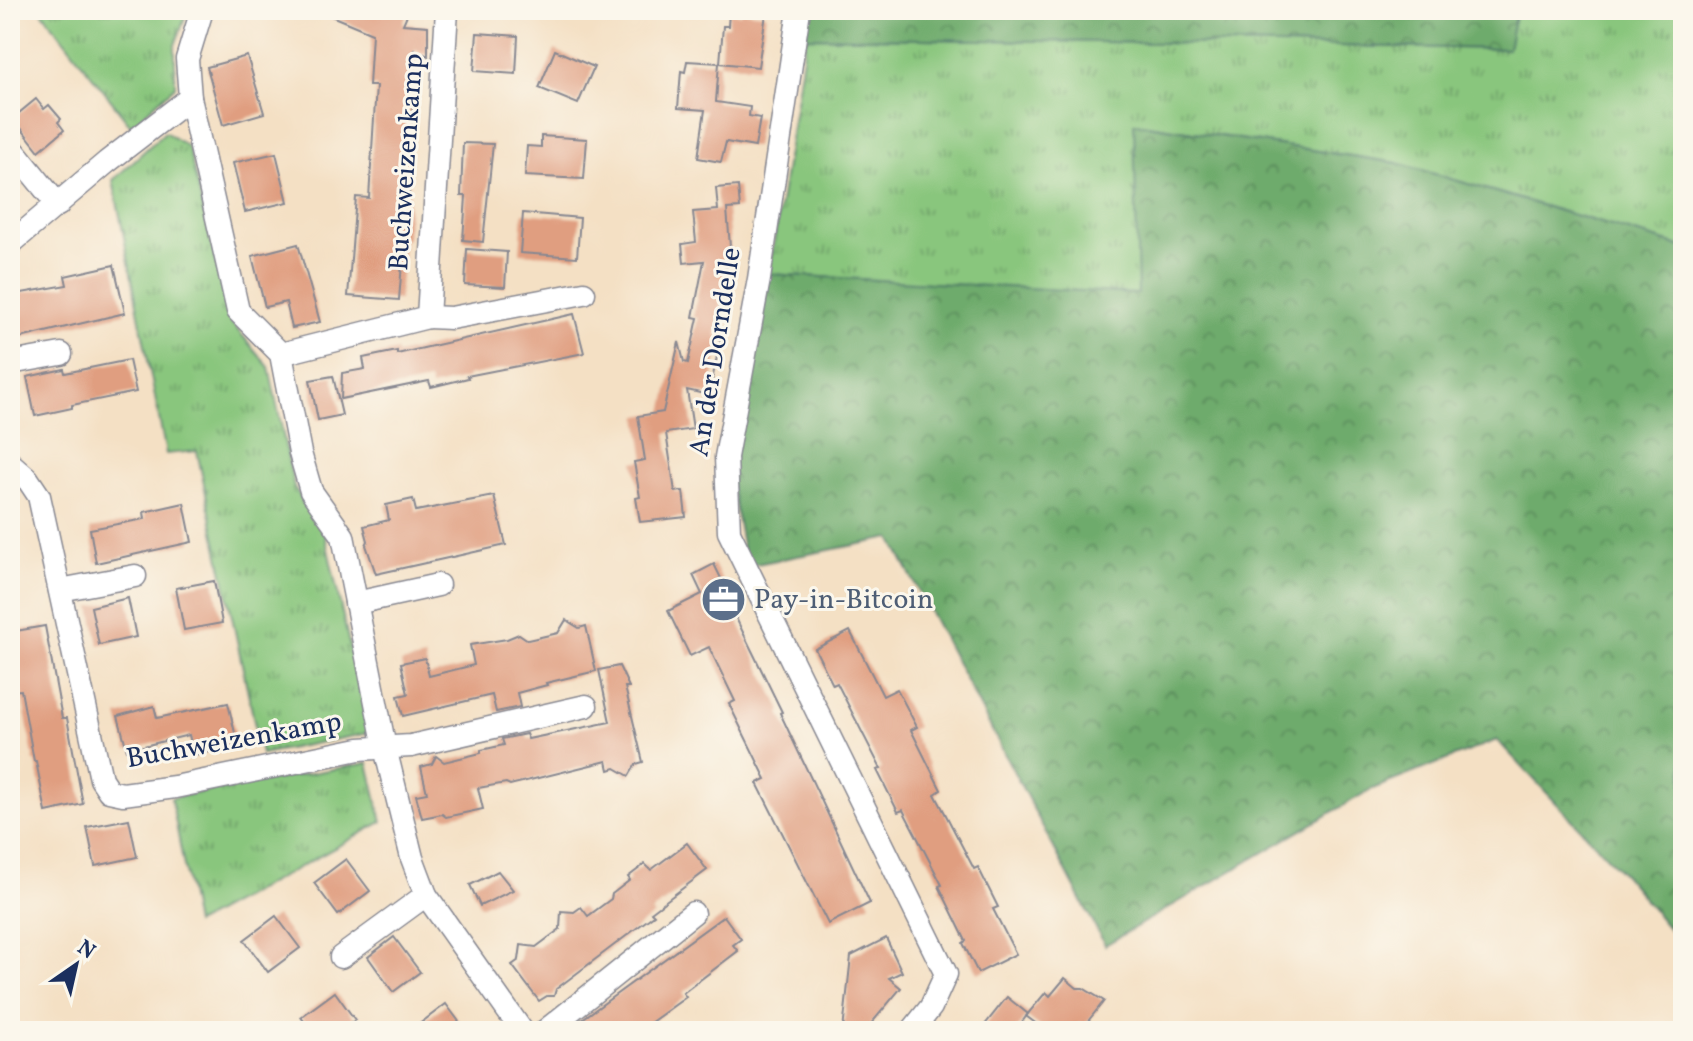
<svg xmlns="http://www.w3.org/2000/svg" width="1693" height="1041" font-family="Vollkorn,serif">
	<defs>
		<pattern id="grass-tufts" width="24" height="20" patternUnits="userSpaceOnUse" patternTransform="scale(2)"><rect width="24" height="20" fill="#89c67d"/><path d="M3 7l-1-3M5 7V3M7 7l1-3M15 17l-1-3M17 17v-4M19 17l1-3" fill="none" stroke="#6fa16a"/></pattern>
		<pattern id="forest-crowns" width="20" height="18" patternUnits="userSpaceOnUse" patternTransform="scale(2)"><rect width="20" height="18" fill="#6eab6c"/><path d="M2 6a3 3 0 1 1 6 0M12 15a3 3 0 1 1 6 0" fill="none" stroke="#5a8c5c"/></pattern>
	</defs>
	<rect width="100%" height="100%" fill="#fbf7ec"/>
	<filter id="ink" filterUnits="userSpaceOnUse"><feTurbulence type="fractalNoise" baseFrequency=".0125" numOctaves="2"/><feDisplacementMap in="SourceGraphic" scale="16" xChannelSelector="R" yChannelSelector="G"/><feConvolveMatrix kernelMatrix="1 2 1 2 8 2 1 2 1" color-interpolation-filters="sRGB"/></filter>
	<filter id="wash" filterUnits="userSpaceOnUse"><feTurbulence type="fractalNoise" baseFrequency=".006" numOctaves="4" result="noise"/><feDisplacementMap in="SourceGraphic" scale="32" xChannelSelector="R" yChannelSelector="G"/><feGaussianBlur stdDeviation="1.8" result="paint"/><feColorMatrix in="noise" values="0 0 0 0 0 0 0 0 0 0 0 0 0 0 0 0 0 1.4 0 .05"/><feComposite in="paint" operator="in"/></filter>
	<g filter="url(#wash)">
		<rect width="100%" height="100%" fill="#f4e0c4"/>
		<!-- grass -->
		<g fill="url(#grass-tufts)" stroke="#527a6e" stroke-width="2">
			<path d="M 41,10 L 188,10 L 175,45 L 175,86 L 131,126 Z"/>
			<path d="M 1516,10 L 1683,10 L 1683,247 L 1397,163 L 1135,123 L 1139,295 L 769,274 L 806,37 L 1507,49 Z"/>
			<path d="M 165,132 L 188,147 L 230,321 L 269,367 L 294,487 L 325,536 L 369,733 L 261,754 L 197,451 L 166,454 L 113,180 Z"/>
			<path d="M 368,763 L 382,822 L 195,924 L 171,798 Z"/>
		</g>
		<!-- forest -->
		<g fill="url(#forest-crowns)" stroke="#446d65" stroke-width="2">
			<path d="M 808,10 L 1516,10 L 1508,49 L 806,37 Z"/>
			<path d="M 1134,123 L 1397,163 L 1683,247 L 1683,946 L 1625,876 L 1497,740 L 1370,790 L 1105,945 L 891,538 L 746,566 L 726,457 L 769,274 L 1138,294 Z"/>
		</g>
		<g id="blocks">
			<!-- building -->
			<g fill="#e09e80">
				<path d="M 317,10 L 409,10 L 403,24 L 428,26 L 428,56 L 415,50 L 407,239 L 404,239 L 399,300 L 348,296 L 356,197 L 369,198 L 376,86 L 369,86 L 372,33 Z"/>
				<path d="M 741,11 L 766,14 L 758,67 L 720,63 L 723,26 L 728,26 L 729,13 L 741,14 Z"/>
				<path d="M 477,33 L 518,36 L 516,74 L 474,71 Z"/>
				<path d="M 555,50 L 594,67 L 578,104 L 539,88 Z"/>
				<path d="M 247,56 L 264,113 L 223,125 L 207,67 Z"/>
				<path d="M 687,61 L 719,63 L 716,102 L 750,107 L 749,116 L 760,118 L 755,147 L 726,142 L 721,162 L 698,158 L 705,110 L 678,108 L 681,71 L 685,72 Z"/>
				<path d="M 36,99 L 44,109 L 49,105 L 61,119 L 58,122 L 64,130 L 39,151 L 13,118 Z"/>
				<path d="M 541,136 L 587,139 L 584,179 L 525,176 L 527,146 L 541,147 Z"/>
				<path d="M 463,143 L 493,144 L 483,242 L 463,240 L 466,196 L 461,196 Z"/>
				<path d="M 276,153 L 288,202 L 245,212 L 233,163 Z"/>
				<path d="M 738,186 L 740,208 L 727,209 L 731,259 L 728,259 L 716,336 L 721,337 L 709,395 L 687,390 L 693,429 L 666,433 L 675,492 L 683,491 L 686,517 L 640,522 L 636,498 L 640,497 L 634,462 L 645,460 L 638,416 L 663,412 L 679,342 L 684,362 L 688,363 L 698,318 L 693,317 L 704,261 L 684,263 L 682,244 L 696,242 L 693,212 L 718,210 L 716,188 Z"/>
				<path d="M 523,213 L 580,218 L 577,257 L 520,253 Z"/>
				<path d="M 298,244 L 320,322 L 292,328 L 286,302 L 265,307 L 252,256 Z"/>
				<path d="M 467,249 L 507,252 L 505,287 L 465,285 Z"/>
				<path d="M 114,265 L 125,313 L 16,339 L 10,295 L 67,285 L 65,276 Z"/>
				<path d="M 574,314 L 584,353 L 467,376 L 468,378 L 431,387 L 429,381 L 341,399 L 342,373 L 365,369 L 363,358 L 397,351 L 397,354 Z"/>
				<path d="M 129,360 L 136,392 L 72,405 L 72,408 L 35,416 L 27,377 L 64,369 L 65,373 Z"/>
				<path d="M 333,376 L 342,415 L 318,420 L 310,380 Z"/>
				<path d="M 494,496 L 506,545 L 376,574 L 366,545 L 368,541 L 364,526 L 389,520 L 386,505 L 413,499 L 416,511 Z"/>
				<path d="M 184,503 L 192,542 L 96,563 L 90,529 L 145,519 L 144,512 Z"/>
				<path d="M 714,564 L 736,609 L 732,610 L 782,712 L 780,713 L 870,903 L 828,924 L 757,783 L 766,779 L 729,704 L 735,701 L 709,647 L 690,656 L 668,611 L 702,594 L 693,575 Z"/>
				<path d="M 214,581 L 222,623 L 184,630 L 176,588 Z"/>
				<path d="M 128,598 L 136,637 L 99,645 L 91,607 Z"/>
				<path d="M 566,620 L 579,628 L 586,626 L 596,671 L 546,683 L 547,685 L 517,693 L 520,707 L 496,712 L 492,695 L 403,716 L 398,696 L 408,694 L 401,663 L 425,658 L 429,676 L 474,665 L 470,645 L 507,639 L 519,634 L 528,640 L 558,633 Z"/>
				<path d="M 45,626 L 62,718 L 67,718 L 83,804 L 46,812 L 36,761 L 34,761 L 21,690 L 10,691 L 10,632 Z"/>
				<path d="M 850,631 L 883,696 L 897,689 L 917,727 L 911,730 L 941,790 L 935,794 L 974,869 L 978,867 L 998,907 L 993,909 L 1016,954 L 978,973 L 963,943 L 966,941 L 939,886 L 942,885 L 903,810 L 898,812 L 877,770 L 881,769 L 837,683 L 833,685 L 815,649 Z"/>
				<path d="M 619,666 L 629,687 L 625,687 L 643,762 L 636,764 L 629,776 L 615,768 L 609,770 L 607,761 L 510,785 L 506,783 L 478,788 L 483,809 L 446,817 L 442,814 L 422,818 L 416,795 L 427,793 L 421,767 L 432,764 L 436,756 L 444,762 L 481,753 L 481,750 L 504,745 L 502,739 L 526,734 L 528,739 L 610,722 L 599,670 Z"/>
				<path d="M 228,703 L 238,746 L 194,755 L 189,735 L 127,750 L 118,716 L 154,706 L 157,718 Z"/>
				<path d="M 129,819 L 137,857 L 95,866 L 87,827 Z"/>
				<path d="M 687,843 L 707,870 L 651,912 L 654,915 L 556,989 L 554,996 L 547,996 L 539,1001 L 512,965 L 519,960 L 521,945 L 536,947 L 560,929 L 561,911 L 574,912 L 581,907 L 588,916 L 611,899 L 612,894 L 630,880 L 628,877 L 645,864 L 651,870 Z"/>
				<path d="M 346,859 L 370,891 L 338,915 L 314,883 Z"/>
				<path d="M 498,871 L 513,890 L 480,906 L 470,885 Z"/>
				<path d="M 276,916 L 300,948 L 268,972 L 244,940 Z"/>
				<path d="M 724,916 L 741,939 L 733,945 L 738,951 L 683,993 L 686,997 L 650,1023 L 656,1031 L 588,1031 L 581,1020 Z"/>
				<path d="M 394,937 L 420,972 L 393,992 L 368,957 Z"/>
				<path d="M 886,938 L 902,972 L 889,978 L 901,988 L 865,1031 L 843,1031 L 851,956 Z"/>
				<path d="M 1065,978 L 1077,988 L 1083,988 L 1104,1001 L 1084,1026 L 1080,1022 L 1072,1031 L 1046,1031 L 1026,1016 L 1046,992 L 1050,996 Z"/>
				<path d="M 335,992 L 355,1020 L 340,1031 L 311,1031 L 301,1017 Z"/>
				<path d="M 1007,997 L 1028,1014 L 1015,1031 L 980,1031 Z"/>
				<path d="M 446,1004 L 466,1031 L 410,1031 Z"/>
			</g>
		</g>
	</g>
	<g filter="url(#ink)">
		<use href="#blocks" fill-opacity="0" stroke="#888891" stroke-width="2"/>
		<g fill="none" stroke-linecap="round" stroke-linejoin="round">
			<defs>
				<g id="minor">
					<path d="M 202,10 L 187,59 L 190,98 L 238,311 L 281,354 L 300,453 L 311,491 L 343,536 L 385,748 L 412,858 L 426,895 L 522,1031"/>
					<path d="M 799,10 L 759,279 L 726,457 L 729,532 L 946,974 L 931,1007 L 912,1031"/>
					<path d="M 10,146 L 58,205"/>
					<path d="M 10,244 L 107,162 L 190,98"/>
					<path d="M 428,317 L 451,318 L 584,293"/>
					<path d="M 281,354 L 428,317 L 447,10"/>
					<path d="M 10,363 L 61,354"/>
					<path d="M 10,463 L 27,478 L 39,496 L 101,779 L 109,791 L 123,794 L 175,787 L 359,749 L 411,746 L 586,706"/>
					<path d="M 60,590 L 135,576"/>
					<path d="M 356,603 L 438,585"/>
					<path d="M 341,957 L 426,895"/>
					<path d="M 545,1031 L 693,913"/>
				</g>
			</defs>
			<!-- minor casing -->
			<use href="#minor" stroke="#888891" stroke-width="25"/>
			<!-- minor -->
			<use href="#minor" stroke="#fff" stroke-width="22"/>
		</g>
	</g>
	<!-- icons -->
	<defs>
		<symbol id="office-disc" viewBox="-11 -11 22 22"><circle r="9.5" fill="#5c6f8a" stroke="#fbf7ec"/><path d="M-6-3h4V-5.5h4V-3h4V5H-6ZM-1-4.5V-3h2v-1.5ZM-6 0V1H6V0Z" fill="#fff"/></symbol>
	</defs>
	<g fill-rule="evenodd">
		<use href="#office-disc" x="698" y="574" width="51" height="51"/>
	</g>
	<g text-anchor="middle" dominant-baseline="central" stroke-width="6" stroke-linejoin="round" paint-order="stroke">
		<!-- street labels -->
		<g font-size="28" fill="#1b2f5e" stroke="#fbf7ec">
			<text transform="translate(407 162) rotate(-86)">Buchweizenkamp</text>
			<text transform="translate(716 352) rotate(-81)">An der Dorndelle</text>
			<text transform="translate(234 741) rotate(-10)">Buchweizenkamp</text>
		</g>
		<!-- service labels -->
		<g font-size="28" fill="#4e5e75" stroke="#fbf7ec" text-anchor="start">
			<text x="754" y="600">Pay-in-Bitcoin</text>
		</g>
	</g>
	<!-- margin -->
	<rect width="1693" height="1041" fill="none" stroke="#fbf7ec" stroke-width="40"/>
	<!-- north arrow -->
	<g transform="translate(76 965) rotate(34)" stroke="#fbf7ec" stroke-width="6" paint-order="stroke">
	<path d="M0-6L14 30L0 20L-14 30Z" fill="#1b2f5e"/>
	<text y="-12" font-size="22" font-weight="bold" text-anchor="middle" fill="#1b2f5e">N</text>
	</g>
</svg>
